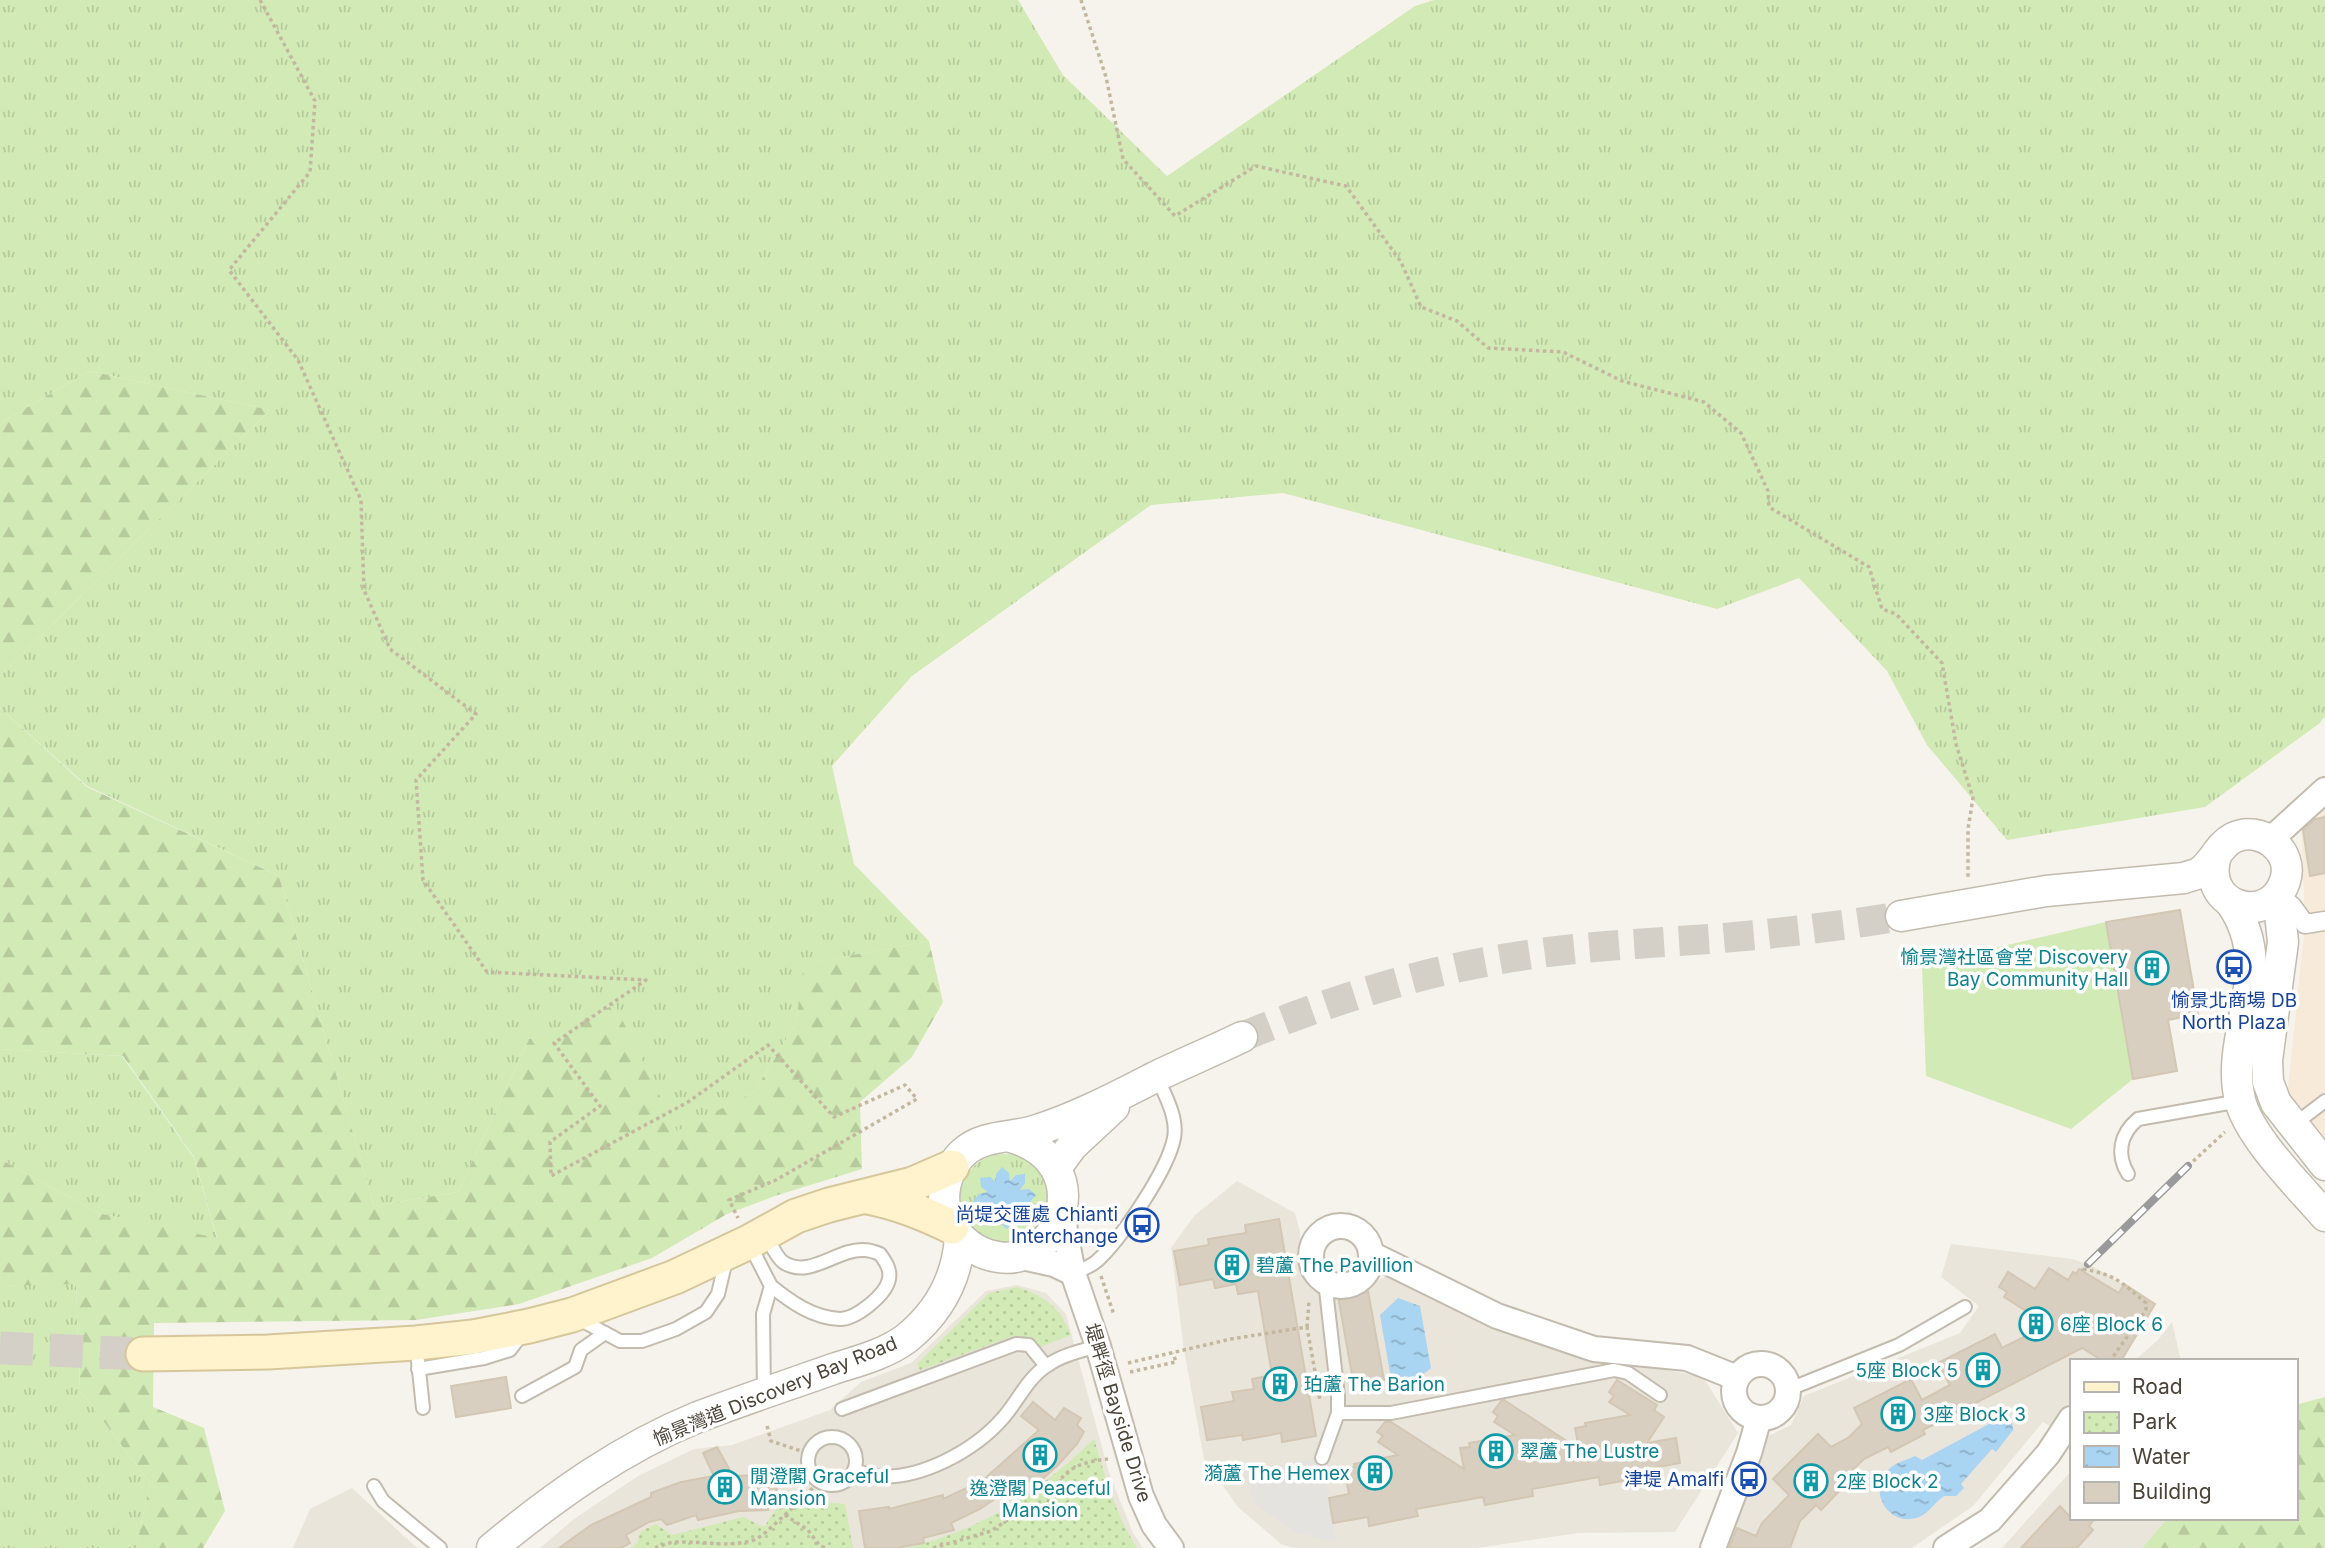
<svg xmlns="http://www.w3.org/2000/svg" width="2325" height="1548" font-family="Inter,'Noto Sans TC',sans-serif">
	<defs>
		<pattern id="grass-tufts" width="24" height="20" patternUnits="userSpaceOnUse" patternTransform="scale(1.75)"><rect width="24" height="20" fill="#d2eab5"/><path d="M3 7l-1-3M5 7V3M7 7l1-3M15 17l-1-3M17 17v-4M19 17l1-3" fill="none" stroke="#b6ca9c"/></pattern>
		<pattern id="forest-firs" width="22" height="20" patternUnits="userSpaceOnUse" patternTransform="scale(1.75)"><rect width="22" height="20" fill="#d2eab5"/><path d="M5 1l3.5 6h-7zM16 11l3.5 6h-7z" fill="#b6ca9c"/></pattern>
		<pattern id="park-dots" width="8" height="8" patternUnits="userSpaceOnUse" patternTransform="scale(1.75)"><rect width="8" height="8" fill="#d2eab5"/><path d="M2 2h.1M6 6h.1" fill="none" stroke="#b6ca9c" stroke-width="1.8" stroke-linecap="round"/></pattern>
		<pattern id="water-ripples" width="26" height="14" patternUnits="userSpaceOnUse" patternTransform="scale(1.75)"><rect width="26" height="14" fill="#a9d4f2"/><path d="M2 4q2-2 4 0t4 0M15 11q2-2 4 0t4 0" fill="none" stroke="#8caec5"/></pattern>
	</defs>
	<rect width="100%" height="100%" fill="#f6f3ec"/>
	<!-- residential -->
	<g fill="#eae5da">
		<path d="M 1237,1181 L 1295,1213 L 1300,1232 L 1300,1264 L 1322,1288 L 1340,1293 L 1365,1286 L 1387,1276 L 1462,1313 L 1535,1343 L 1599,1363 L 1662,1369 L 1703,1377 L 1738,1433 L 1675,1532 L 1578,1533 L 1477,1548 L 1294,1548 L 1281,1544 L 1238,1507 L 1204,1459 L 1184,1350 L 1171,1248 L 1194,1216 Z"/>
		<path d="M 1951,1244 L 2072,1259 L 2091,1265 L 2155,1304 L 2121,1361 L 2071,1361 L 2071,1440 L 2043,1422 L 1973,1506 L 1912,1548 L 1725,1548 L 1766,1437 L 1791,1425 L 1804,1396 L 1960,1333 L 1979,1306 L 1941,1277 Z"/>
		<path d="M 1017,1285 L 1046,1293 L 1066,1314 L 1109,1473 L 1133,1533 L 1143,1548 L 540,1548 L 574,1519 L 638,1476 L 694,1449 L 732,1445 L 830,1410 L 861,1382 L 911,1363 L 986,1291 Z"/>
		<path d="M 2172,1322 L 2181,1361 L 2134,1361 L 2158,1340 Z"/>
		<path d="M 2071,1471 L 2071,1518 L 2168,1518 L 2142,1548 L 2002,1548 Z"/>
		<path d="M 352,1488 L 417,1548 L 293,1548 L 310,1509 Z"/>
	</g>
	<!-- commercial -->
	<path fill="#f7ead8" d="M 2325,806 L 2325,1141 L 2287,1098 L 2305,924 L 2301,822 L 2318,818 Z"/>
	<!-- grass -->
	<g fill="url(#grass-tufts)">
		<path d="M 0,0 L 1018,0 L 1063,75 L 1167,176 L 1415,6 L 1434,0 L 2325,0 L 2325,716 L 2320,723 L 2205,807 L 2007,840 L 1927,745 L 1887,671 L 1799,578 L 1717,609 L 1283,493 L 1151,505 L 912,676 L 832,766 L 854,864 L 929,941 L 805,964 L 796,1023 L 754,1092 L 677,1132 L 615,1006 L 529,1039 L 458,1192 L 374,1206 L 279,876 L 87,786 L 0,708 L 0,676 L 270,410 L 90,371 L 0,423 Z"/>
		<path d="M 0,1049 L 122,1056 L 194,1158 L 217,1239 L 98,1213 L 0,1159 Z"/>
		<circle cx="1004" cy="1198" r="44"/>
		<path d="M 76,1283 L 80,1390 L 150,1483 L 136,1548 L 0,1548 L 0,1286 Z"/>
	</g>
	<!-- forest -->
	<g fill="url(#forest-firs)">
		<path d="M 90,371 L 270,410 L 0,676 L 0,423 Z"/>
		<path d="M 0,708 L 87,787 L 279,876 L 374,1206 L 458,1192 L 529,1039 L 615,1005 L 677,1131 L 754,1092 L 796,1023 L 804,964 L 929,941 L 943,1002 L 912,1057 L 860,1102 L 862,1169 L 775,1196 L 727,1214 L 652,1258 L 519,1304 L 416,1320 L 154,1323 L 153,1407 L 204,1428 L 225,1511 L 203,1548 L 136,1548 L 150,1483 L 80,1390 L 76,1284 L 0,1286 L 0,1159 L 98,1213 L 217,1238 L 194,1157 L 123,1056 L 0,1049 Z"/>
		<path d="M 2325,1397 L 2325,1548 L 2142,1548 L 2168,1518 L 2295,1518 L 2295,1405 Z"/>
	</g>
	<!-- park -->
	<g fill="url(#park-dots)">
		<path d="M 1018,1287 C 1047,1298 1059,1306 1071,1335 L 1040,1347 L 1034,1338 L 1013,1336 L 920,1370 L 917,1364 L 989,1293 Z"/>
		<path d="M 1094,1439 C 1105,1476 1116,1516 1137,1548 L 907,1548 C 987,1527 1035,1495 1094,1439 Z"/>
		<path d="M 783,1499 L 845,1504 L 853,1548 L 631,1548 L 637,1543 L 641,1531 L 656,1524 L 672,1535 L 743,1517 L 764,1527 Z"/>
	</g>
	<!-- pitch -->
	<path fill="#d2eab5" d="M 2106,922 L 2133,1079 L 2071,1129 L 1926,1076 L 1922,965 Z"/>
	<!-- parking -->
	<path fill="#e5e3e0" d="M 1322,1458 L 1336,1542 L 1294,1532 L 1255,1504 L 1244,1472 Z"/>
	<!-- water -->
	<g fill="url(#water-ripples)">
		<path d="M 1002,1167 L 1009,1173 L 1010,1181 L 1016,1175 L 1025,1174 L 1025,1183 L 1020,1190 L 1029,1189 L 1036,1195 L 1030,1202 L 1021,1203 L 1028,1209 L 1028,1218 L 1019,1219 L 1013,1214 L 1013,1222 L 1007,1229 L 1000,1223 L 999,1215 L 993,1221 L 984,1222 L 983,1213 L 989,1206 L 980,1207 L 973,1201 L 979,1194 L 988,1192 L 981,1187 L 980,1178 L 990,1177 L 996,1182 L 996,1174 Z"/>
		<path d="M 1398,1298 L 1420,1306 L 1431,1368 L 1410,1385 L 1390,1373 L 1380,1315 Z"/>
		<path d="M 2000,1418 L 2008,1419 L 2012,1422 L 2013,1430 L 1996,1452 L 1992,1449 L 1961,1484 L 1964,1488 L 1956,1496 L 1944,1496 C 1935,1502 1929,1513 1919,1517 C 1891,1528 1867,1494 1887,1471 C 1894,1463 1906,1460 1915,1456 L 1922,1460 Z"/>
	</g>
	<!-- building -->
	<g fill="#d8cfc1" stroke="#d3c7b4" stroke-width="2">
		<path d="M 2325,817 L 2325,873 L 2310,876 L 2303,830 L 2315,819 Z"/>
		<path d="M 2180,910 L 2198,1014 L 2168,1020 L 2177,1071 L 2133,1079 L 2106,922 Z"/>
		<path d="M 1279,1219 L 1316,1436 L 1282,1442 L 1281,1433 L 1243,1440 L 1242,1435 L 1207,1440 L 1201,1407 L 1234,1401 L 1232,1392 L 1254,1389 L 1252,1379 L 1272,1375 L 1258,1291 L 1238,1294 L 1236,1284 L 1215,1288 L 1213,1279 L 1180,1285 L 1174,1251 L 1209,1245 L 1208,1239 L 1246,1233 L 1245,1225 Z"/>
		<path d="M 2049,1268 L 2068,1280 L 2073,1272 L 2076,1274 L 2079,1269 L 2119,1293 L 2124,1284 L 2155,1304 L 2121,1361 L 2103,1361 L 2082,1348 L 1923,1430 L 1925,1434 L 1891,1452 L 1888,1447 L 1864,1459 L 1844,1478 L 1848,1482 L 1821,1510 L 1816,1505 L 1800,1521 L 1790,1548 L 1729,1548 L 1737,1528 L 1756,1536 L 1762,1523 L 1789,1495 L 1773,1479 L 1818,1434 L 1831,1447 L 1848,1438 L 1862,1424 L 1854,1408 L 1911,1379 L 1922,1400 L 1950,1385 L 1938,1363 L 1995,1334 L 2002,1348 L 2032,1333 L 2029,1317 L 2032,1315 L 2004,1297 L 2007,1292 L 1999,1287 L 2008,1272 L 2035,1289 Z"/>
		<path d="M 1368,1291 L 1384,1380 L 1354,1386 L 1338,1296 Z"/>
		<path d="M 506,1377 L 511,1408 L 456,1417 L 451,1386 Z"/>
		<path d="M 1617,1380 L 1657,1405 L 1654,1410 L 1664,1417 L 1647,1443 L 1676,1438 L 1680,1463 L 1648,1469 L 1649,1476 L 1600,1485 L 1599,1477 L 1532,1489 L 1533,1496 L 1485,1505 L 1483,1497 L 1416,1509 L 1418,1516 L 1369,1526 L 1368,1517 L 1333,1523 L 1329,1498 L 1349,1494 L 1344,1468 L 1355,1467 L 1354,1464 L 1398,1455 L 1378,1442 L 1383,1436 L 1377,1432 L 1385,1422 L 1391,1422 L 1464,1469 L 1460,1448 L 1470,1447 L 1469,1443 L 1515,1435 L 1494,1422 L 1498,1416 L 1493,1412 L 1501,1401 L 1504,1400 L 1579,1449 L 1575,1428 L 1586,1426 L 1585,1423 L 1630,1415 L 1609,1402 L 1614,1396 L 1609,1392 Z"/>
		<path d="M 1033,1402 L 1055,1420 L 1064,1408 L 1081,1418 L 1077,1425 L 1084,1432 L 1077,1444 L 1059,1464 L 1038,1483 L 1033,1478 L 1011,1495 L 1007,1491 L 980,1509 L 951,1523 L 954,1530 L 923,1538 L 924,1543 L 896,1548 L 865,1548 L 859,1511 L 889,1507 L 889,1509 L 943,1495 L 943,1499 L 982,1481 L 1039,1430 L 1021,1416 Z"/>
		<path d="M 717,1447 L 733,1476 L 762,1475 L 763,1483 L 776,1482 L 778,1500 L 767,1502 L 768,1510 L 739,1511 L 698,1520 L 696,1515 L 667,1525 L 661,1519 L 649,1522 L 626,1535 L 630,1543 L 621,1548 L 559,1548 L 591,1525 L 651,1497 L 651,1493 L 681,1482 L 714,1476 L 703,1453 Z"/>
		<path d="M 2060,1506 L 2071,1518 L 2095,1518 L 2089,1526 L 2093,1530 L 2077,1548 L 2021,1548 Z"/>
	</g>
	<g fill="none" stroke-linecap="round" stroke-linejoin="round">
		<!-- tertiary-tunnel -->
		<path stroke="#d4d0c8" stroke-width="30" stroke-dasharray="30 15" stroke-linecap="butt" d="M 1242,1037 C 1334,999 1428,969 1527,955 C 1592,945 1657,943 1722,938 C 1783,933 1842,926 1901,916"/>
		<!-- secondary-tunnel -->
		<path stroke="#d4d0c8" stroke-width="33" stroke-dasharray="33 17" stroke-linecap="butt" d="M 0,1348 L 143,1354"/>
		<defs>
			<g id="service">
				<path d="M 2297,1128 L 2304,1117 L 2325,1101"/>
				<path d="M 2128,1174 C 2116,1154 2120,1134 2138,1119 L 2240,1101"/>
				<path d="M 765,1234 C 770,1242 776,1257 783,1262 C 809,1280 838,1248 864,1250 C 869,1250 875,1252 880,1254 C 885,1261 891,1269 889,1279 C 886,1295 856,1319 840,1319 C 813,1318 791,1302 771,1286"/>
				<path d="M 749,1243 L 771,1286 L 763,1314 L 764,1393"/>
				<path d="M 1073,1273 C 1081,1270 1090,1267 1097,1261 C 1121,1239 1168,1170 1174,1138 C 1178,1118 1165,1095 1157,1077"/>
				<path d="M 1325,1281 L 1338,1396 L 1338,1413 L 1391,1413 L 1614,1370 L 1628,1373 L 1660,1395"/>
				<path d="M 577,1318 L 620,1341 L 642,1341 L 676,1329 L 706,1312 L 718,1294 L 727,1256"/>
				<path d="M 418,1361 L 423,1408"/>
				<path d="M 418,1369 L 484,1358 L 510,1350 L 522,1334"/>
				<path d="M 1787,1390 L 1899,1345 L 1965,1307"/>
				<path d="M 522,1396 L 575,1367 L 581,1350 L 605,1333"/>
				<path d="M 842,1409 L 1016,1344 L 1029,1345 L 1046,1366"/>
				<circle cx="832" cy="1461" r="24"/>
				<path d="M 1322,1458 L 1338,1413"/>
				<path d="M 854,1470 C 861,1472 868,1475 875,1476 C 920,1481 975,1450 1003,1418 C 1018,1401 1028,1377 1048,1365 C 1062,1355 1081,1351 1098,1346"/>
				<path d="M 374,1486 L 383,1501 L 440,1548"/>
			</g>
			<path id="pedestrian" d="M 2279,895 L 2292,906 L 2305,924 L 2325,921"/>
			<g id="minor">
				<path d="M 2270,840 L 2325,790"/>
				<path d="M 1063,1206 L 1065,1232 L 1073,1273 L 1098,1346 L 1141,1496 L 1154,1525 L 1171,1548"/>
				<circle cx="1341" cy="1256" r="30"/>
				<path d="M 1371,1254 L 1497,1316 L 1594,1349 L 1687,1358 L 1737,1378"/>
				<path d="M 1017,1256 L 1054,1264 L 1073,1273"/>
				<circle cx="1761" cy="1391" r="27"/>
				<path d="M 1713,1548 L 1749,1453 L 1759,1418"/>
				<path d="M 1946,1548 L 1990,1520 L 2048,1454 L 2071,1419"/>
			</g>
			<g id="tertiary">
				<path d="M 2278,895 L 2283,942 L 2267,1060 L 2268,1082 L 2276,1103 L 2325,1165"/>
				<path d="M 2231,903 C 2278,970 2224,1033 2240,1100 C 2249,1137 2300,1187 2325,1216"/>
				<path d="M 1901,916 L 2046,891 L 2184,878 C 2189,876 2195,875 2199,873 C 2213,864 2218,846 2233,838 C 2260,824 2295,851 2285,881 C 2269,929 2197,906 2217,853"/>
				<path d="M 1011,1137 C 1098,1161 1063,1267 998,1257 C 977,1254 958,1240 949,1221 C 939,1198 945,1169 964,1152 C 983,1135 1010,1138 1034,1131 C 1076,1118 1116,1097 1155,1077 C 1184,1063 1213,1051 1242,1037"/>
				<path d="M 1056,1168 L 1072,1146 L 1114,1107"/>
				<path d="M 492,1548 C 555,1496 622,1448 698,1417 C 743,1400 788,1385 833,1369 C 858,1361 886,1354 907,1338 C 939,1312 957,1279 960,1238"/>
			</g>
			<g id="secondary">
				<path d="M 868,1197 C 899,1203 924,1213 952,1227"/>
				<path d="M 143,1354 L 268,1352 L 416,1343 L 473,1337 L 529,1326 L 572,1315 L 675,1277 L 749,1242 L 796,1216 L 829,1205 L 913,1184 L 952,1167"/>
			</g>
		</defs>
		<!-- service casing -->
		<use href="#service" stroke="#c2bbae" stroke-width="16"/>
		<!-- pedestrian casing -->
		<use href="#pedestrian" stroke="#c2bbae" stroke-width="21"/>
		<!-- minor casing -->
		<use href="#minor" stroke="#c2bbae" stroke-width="28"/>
		<!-- tertiary casing -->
		<use href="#tertiary" stroke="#c2bbae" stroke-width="33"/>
		<!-- secondary casing -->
		<use href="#secondary" stroke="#d6c79b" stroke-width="37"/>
		<!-- path -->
		<g stroke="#c4b79f" stroke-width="3.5" stroke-dasharray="3.5 3.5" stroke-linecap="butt">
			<path d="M 260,0 L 315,101 L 310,172 L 229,270 L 298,360 L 361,500 L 364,590 L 390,649 L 476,714 L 416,780 L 423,880 L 487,972 L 646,980 L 554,1043 L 600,1106 L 550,1142 L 551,1176 L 688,1102 L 768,1045 L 834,1117 L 905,1085 L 917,1099 L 776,1180 L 729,1200 L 738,1218"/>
			<path d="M 1081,0 L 1106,77 L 1123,159 L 1175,216 L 1256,166 L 1346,186 L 1401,262 L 1421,307 L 1457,321 L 1488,348 L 1563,352 L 1622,381 L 1704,402 L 1741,433 L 1768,491 L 1769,507 L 1869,567 L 1882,609 L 1896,614 L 1942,663 L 1956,744 L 1973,798 L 1968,829 L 1968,879"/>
			<path d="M 2188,1166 L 2225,1132"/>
			<path d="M 2088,1264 L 2083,1269 C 2116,1275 2121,1282 2146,1303 L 2146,1310 L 2110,1361"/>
			<path d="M 1311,1272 L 1312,1260"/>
			<path d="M 1101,1276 L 1114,1315"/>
			<path d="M 1307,1327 L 1309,1301"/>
			<path d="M 1128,1363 L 1231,1339 L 1307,1327 L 1320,1400"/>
			<path d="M 1130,1372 L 1176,1362 L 1173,1353"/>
			<path d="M 767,1426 L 771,1441 L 810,1454"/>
			<path d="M 785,1515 L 820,1481"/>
			<path d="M 655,1548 C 662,1546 669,1542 676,1542 C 704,1541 728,1548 754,1540 C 765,1535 775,1523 785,1515 L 808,1530 L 819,1545 L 825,1548"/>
			<path d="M 933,1548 L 991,1531 L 1009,1519 L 1026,1517 L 1046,1507 C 1060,1472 1072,1463 1108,1459"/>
		</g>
		<!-- service -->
		<use href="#service" stroke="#fff" stroke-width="12"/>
		<!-- pedestrian -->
		<use href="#pedestrian" stroke="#fff" stroke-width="18"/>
		<!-- minor -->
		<use href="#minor" stroke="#fff" stroke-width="24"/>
		<!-- tertiary -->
		<use href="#tertiary" stroke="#fff" stroke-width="30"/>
		<!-- secondary -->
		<use href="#secondary" stroke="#fff3cd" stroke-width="33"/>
		<defs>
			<path id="rail" d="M 2088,1264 L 2188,1166"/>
		</defs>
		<!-- rail casing -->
		<use href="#rail" stroke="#9a9a9a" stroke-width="8"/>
		<!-- rail -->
		<use href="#rail" stroke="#fff" stroke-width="5" stroke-dasharray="16" stroke-linecap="butt"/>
	</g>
	<!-- icons -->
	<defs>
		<symbol id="bus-ring" viewBox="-11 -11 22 22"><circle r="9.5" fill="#fff" stroke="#1a4fb4" stroke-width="1.5"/><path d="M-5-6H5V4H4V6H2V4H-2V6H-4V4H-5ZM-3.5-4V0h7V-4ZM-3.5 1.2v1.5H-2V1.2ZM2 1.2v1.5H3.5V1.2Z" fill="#1a4fb4"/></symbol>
		<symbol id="building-ring" viewBox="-11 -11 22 22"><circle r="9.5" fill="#fff" stroke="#0f9aa8" stroke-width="1.5"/><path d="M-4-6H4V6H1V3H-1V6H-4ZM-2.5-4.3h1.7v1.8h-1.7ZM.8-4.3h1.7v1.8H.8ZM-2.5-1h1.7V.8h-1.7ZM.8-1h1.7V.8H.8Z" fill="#0f9aa8"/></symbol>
	</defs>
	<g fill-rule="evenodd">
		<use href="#bus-ring" x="2215" y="948" width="38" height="38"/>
		<use href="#building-ring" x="2133" y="949" width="38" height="38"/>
		<use href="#bus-ring" x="1123" y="1206" width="38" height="38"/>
		<use href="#building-ring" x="1213" y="1246" width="38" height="38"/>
		<use href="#building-ring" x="2017" y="1305" width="38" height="38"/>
		<use href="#building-ring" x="1964" y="1351" width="38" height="38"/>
		<use href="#building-ring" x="1261" y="1365" width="38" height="38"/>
		<use href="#building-ring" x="1879" y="1395" width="38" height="38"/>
		<use href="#building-ring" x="1477" y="1432" width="38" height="38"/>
		<use href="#building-ring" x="1021" y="1436" width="38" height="38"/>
		<use href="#building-ring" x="1356" y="1454" width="38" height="38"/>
		<use href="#bus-ring" x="1730" y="1460" width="38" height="38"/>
		<use href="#building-ring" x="1792" y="1462" width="38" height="38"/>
		<use href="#building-ring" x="706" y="1468" width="38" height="38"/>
	</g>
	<g text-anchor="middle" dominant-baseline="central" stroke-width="7" stroke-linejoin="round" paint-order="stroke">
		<!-- culture labels -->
		<g font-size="19" fill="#0d838f" stroke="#fff" text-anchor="start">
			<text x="2128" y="957" text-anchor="end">愉景灣社區會堂 Discovery<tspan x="2128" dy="22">Bay Community Hall</tspan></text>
			<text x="1256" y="1265">碧蘆 The Pavillion</text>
			<text x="2060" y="1324">6座 Block 6</text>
			<text x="1958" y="1370" text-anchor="end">5座 Block 5</text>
			<text x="1304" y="1384">珀蘆 The Barion</text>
			<text x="1923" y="1414">3座 Block 3</text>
			<text x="1520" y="1451">翠蘆 The Lustre</text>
			<text x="1350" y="1473" text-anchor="end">漪蘆 The Hemex</text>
			<text x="750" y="1476">閒澄閣 Graceful<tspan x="750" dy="22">Mansion</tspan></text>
			<text x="1836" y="1481">2座 Block 2</text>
			<text x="1040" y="1488" text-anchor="middle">逸澄閣 Peaceful<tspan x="1040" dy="22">Mansion</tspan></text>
		</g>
		<!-- transit labels -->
		<g font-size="19" fill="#164399" stroke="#fff" text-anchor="end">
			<text x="2234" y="1000" text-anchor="middle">愉景北商場 DB<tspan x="2234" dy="22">North Plaza</tspan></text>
			<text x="1118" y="1214">尚堤交匯處 Chianti<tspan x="1118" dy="22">Interchange</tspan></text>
			<text x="1724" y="1479">津堤 Amalfi</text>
		</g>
		<!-- street labels -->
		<g font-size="19" fill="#4b4439" stroke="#fff">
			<text transform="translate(775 1391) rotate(-22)">愉景灣道 Discovery Bay Road</text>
			<text transform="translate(1118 1413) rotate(73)">堤畔徑 Bayside Drive</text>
		</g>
	</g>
	<!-- legend -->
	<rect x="2070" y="1359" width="228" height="161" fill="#ffffff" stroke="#b7b4b0" stroke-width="2"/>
	<rect x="2084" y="1382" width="35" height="10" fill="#fff3cd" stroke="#b7b4b0" stroke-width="2"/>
	<text x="2132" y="1394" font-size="21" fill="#4b4439">Road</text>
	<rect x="2084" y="1412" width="35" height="21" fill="url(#park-dots)" stroke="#b7b4b0" stroke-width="2"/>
	<text x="2132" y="1429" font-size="21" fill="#4b4439">Park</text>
	<rect x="2084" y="1446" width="35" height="21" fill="url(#water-ripples)" stroke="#b7b4b0" stroke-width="2"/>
	<text x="2132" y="1464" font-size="21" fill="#4b4439">Water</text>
	<rect x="2084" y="1482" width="35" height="21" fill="#d8cfc1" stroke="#b7b4b0" stroke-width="2"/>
	<text x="2132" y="1499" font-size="21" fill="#4b4439">Building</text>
</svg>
